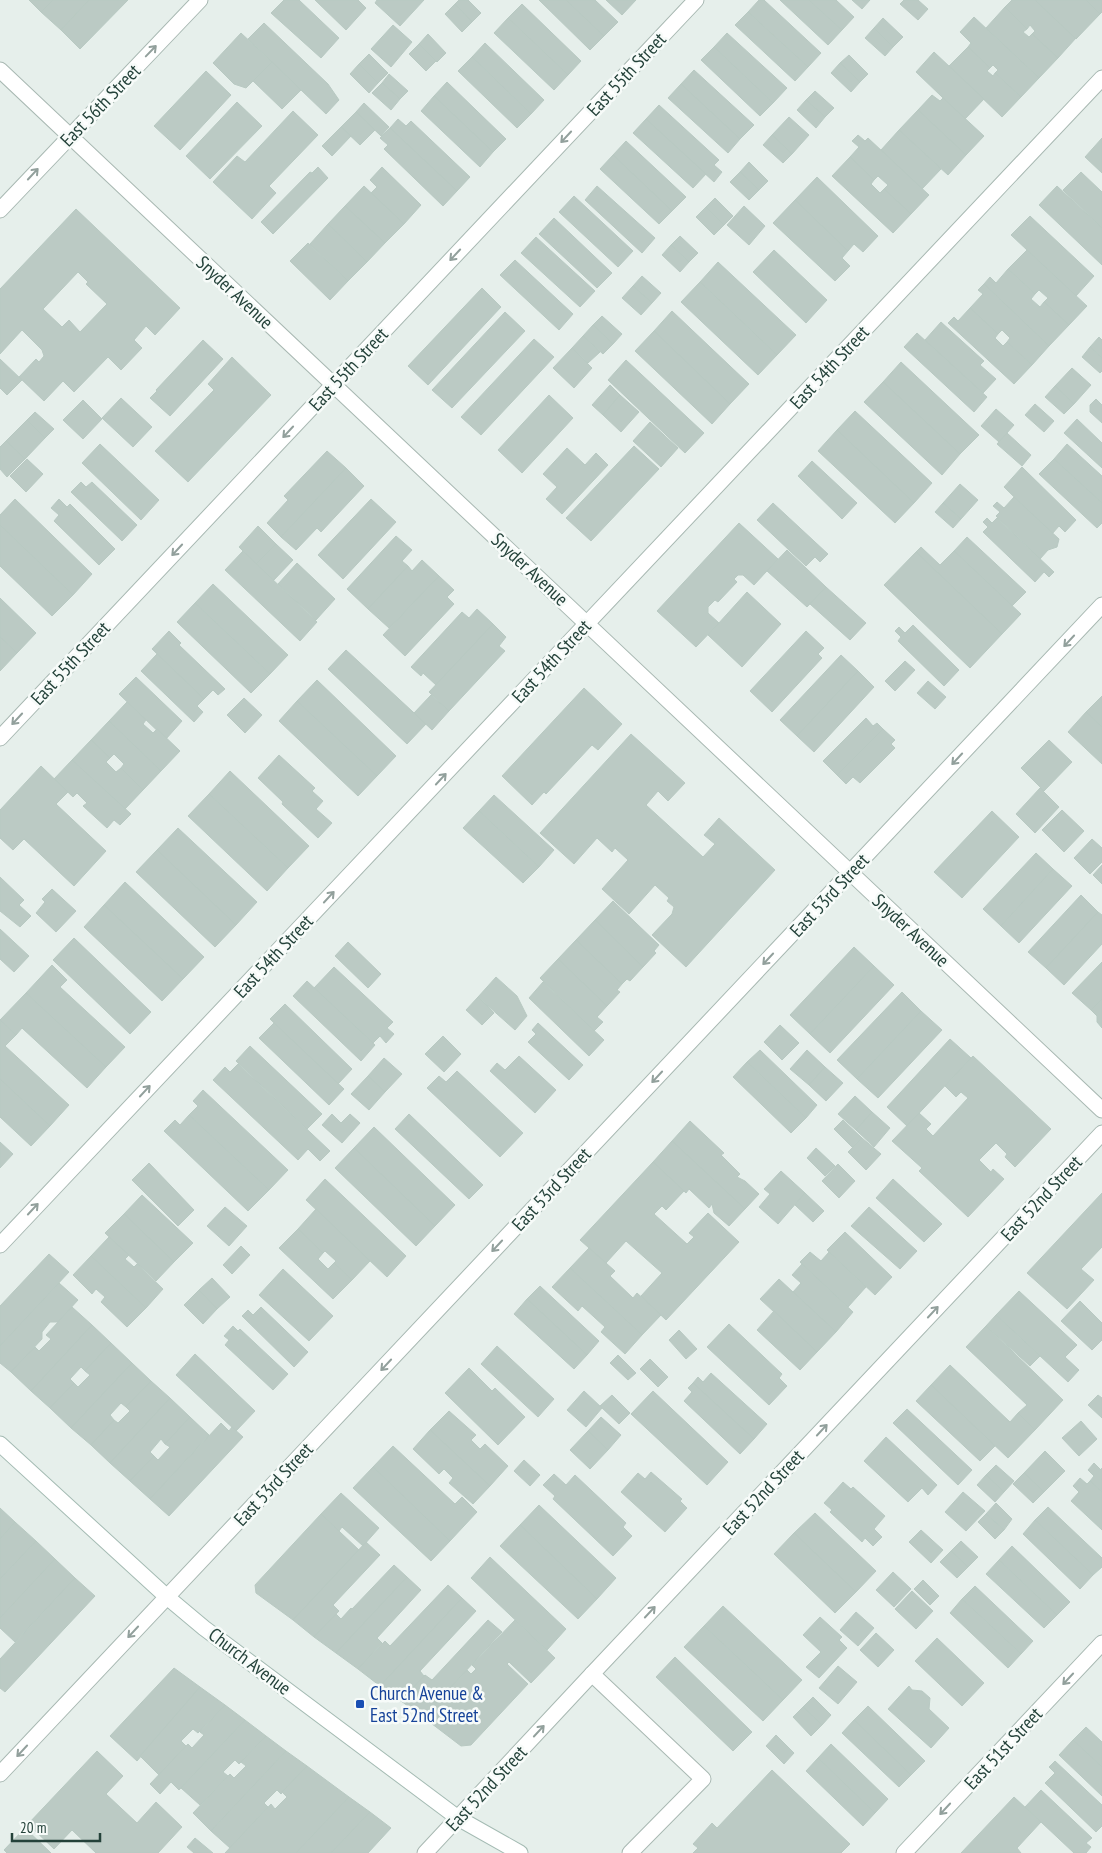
<svg xmlns="http://www.w3.org/2000/svg" width="1102" height="1853" font-family="'PT Sans Narrow',sans-serif">
	<rect width="100%" height="100%" fill="#e6efeb"/>
	<!-- building -->
	<g fill="#bbcac4" stroke="#b8c9c2" fill-rule="evenodd">
		<path d="M 29,0 L 53,0 L 41,12 Z"/>
		<path d="M 53,0 L 89,0 L 61,30 L 41,12 Z"/>
		<path d="M 89,0 L 128,0 L 80,49 L 61,30 Z"/>
		<path d="M 284,0 L 299,0 L 339,38 L 321,58 L 271,13 Z"/>
		<path d="M 315,0 L 358,0 L 366,8 L 346,30 Z"/>
		<path d="M 377,0 L 424,0 L 400,26 L 375,3 Z"/>
		<path d="M 459,0 L 468,0 L 481,13 L 472,22 L 455,4 Z"/>
		<path d="M 539,0 L 566,0 L 604,36 L 590,50 Z"/>
		<path d="M 566,0 L 595,0 L 618,22 L 604,36 Z"/>
		<path d="M 606,0 L 636,0 L 622,15 Z"/>
		<path d="M 759,0 L 764,0 L 821,53 L 808,67 L 748,12 Z"/>
		<path d="M 780,0 L 809,0 L 842,30 L 828,45 Z"/>
		<path d="M 809,0 L 836,0 L 854,17 L 842,30 Z"/>
		<path d="M 852,0 L 870,0 L 862,9 Z"/>
		<path d="M 904,0 L 918,0 L 928,9 L 918,20 L 900,4 Z"/>
		<path d="M 1012,0 L 1035,0 L 1076,38 L 1058,58 L 1032,34 L 1035,31 L 1030,25 L 1027,29 L 1005,7 Z"/>
		<path d="M 1035,0 L 1086,0 L 1100,14 L 1076,39 Z"/>
		<path d="M 1086,0 L 1102,0 L 1102,12 L 1100,14 Z"/>
		<path d="M 455,4 L 472,22 L 462,32 L 445,14 Z"/>
		<path d="M 522,4 L 581,61 L 568,75 L 508,18 Z"/>
		<path d="M 1005,7 L 1027,29 L 1023,32 L 1029,37 L 1032,34 L 1058,58 L 1039,78 L 986,28 Z"/>
		<path d="M 748,12 L 808,67 L 795,81 L 735,25 Z"/>
		<path d="M 974,17 L 1039,78 L 1021,97 L 995,73 L 998,70 L 993,65 L 990,68 L 968,47 L 971,43 L 960,32 Z"/>
		<path d="M 508,18 L 568,75 L 554,90 L 494,33 Z"/>
		<path d="M 883,18 L 903,37 L 893,47 L 874,28 Z"/>
		<path d="M 264,23 L 328,84 L 339,100 L 326,114 L 248,39 Z"/>
		<path d="M 393,25 L 412,42 L 391,67 L 371,49 Z"/>
		<path d="M 874,28 L 893,47 L 885,56 L 865,38 Z"/>
		<path d="M 241,33 L 272,62 L 246,88 L 234,84 L 213,63 Z"/>
		<path d="M 727,33 L 787,88 L 773,103 L 714,47 Z"/>
		<path d="M 428,34 L 446,53 L 437,62 L 419,44 Z"/>
		<path d="M 485,43 L 544,100 L 531,114 L 472,57 Z"/>
		<path d="M 419,44 L 436,61 L 426,71 L 409,54 Z"/>
		<path d="M 714,47 L 773,103 L 760,116 L 701,60 Z"/>
		<path d="M 968,47 L 990,68 L 987,71 L 993,76 L 995,73 L 1021,97 L 1002,117 L 949,66 Z"/>
		<path d="M 934,52 L 984,99 L 965,119 L 916,72 Z"/>
		<path d="M 369,54 L 388,73 L 378,83 L 359,64 Z"/>
		<path d="M 849,55 L 868,74 L 860,82 L 840,63 Z"/>
		<path d="M 472,57 L 531,114 L 517,128 L 458,71 Z"/>
		<path d="M 272,62 L 301,90 L 282,109 L 253,81 Z"/>
		<path d="M 840,63 L 860,82 L 851,92 L 831,73 Z"/>
		<path d="M 359,64 L 378,83 L 369,93 L 350,74 Z"/>
		<path d="M 694,70 L 754,125 L 740,139 L 681,84 Z"/>
		<path d="M 206,71 L 231,95 L 180,150 L 154,126 Z"/>
		<path d="M 389,74 L 408,91 L 400,99 L 382,83 Z"/>
		<path d="M 447,82 L 506,139 L 493,152 L 434,96 Z"/>
		<path d="M 382,83 L 400,99 L 391,110 L 372,93 Z"/>
		<path d="M 681,84 L 740,139 L 728,153 L 668,98 Z"/>
		<path d="M 815,91 L 834,108 L 825,117 L 806,100 Z"/>
		<path d="M 932,95 L 940,101 L 943,98 L 984,136 L 966,155 L 918,110 Z"/>
		<path d="M 434,96 L 493,152 L 480,167 L 421,111 Z"/>
		<path d="M 806,100 L 825,117 L 816,128 L 797,110 Z"/>
		<path d="M 237,102 L 262,126 L 210,179 L 186,156 Z"/>
		<path d="M 364,103 L 389,127 L 381,136 L 356,112 Z"/>
		<path d="M 659,105 L 719,160 L 714,165 L 722,172 L 714,182 L 646,119 Z"/>
		<path d="M 918,110 L 966,155 L 948,175 L 899,130 Z"/>
		<path d="M 293,111 L 318,135 L 269,186 L 276,193 L 252,219 L 213,182 L 237,156 L 245,162 Z"/>
		<path d="M 356,112 L 375,130 L 360,145 L 341,127 Z"/>
		<path d="M 789,117 L 809,135 L 792,154 L 772,135 Z"/>
		<path d="M 398,119 L 406,126 L 411,121 L 470,177 L 457,191 L 390,128 Z"/>
		<path d="M 646,119 L 706,174 L 693,188 L 633,133 Z"/>
		<path d="M 341,127 L 351,136 L 332,156 L 322,146 Z"/>
		<path d="M 390,128 L 457,191 L 443,206 L 384,149 L 388,145 L 380,138 Z"/>
		<path d="M 899,130 L 941,169 L 922,189 L 881,150 Z"/>
		<path d="M 772,135 L 792,154 L 783,163 L 763,145 Z"/>
		<path d="M 858,135 L 865,141 L 868,138 L 929,195 L 911,214 L 884,189 L 888,185 L 878,176 L 874,180 L 850,157 L 859,147 L 852,141 Z"/>
		<path d="M 1102,138 L 1102,173 L 1085,157 Z"/>
		<path d="M 626,141 L 686,197 L 672,211 L 613,155 Z"/>
		<path d="M 613,155 L 672,211 L 659,224 L 600,169 Z"/>
		<path d="M 850,157 L 874,180 L 871,184 L 880,193 L 884,189 L 911,214 L 893,233 L 832,176 Z"/>
		<path d="M 749,162 L 768,181 L 759,190 L 740,172 Z"/>
		<path d="M 318,167 L 328,178 L 273,234 L 261,222 L 310,172 L 312,173 Z"/>
		<path d="M 382,167 L 421,205 L 404,224 L 371,193 L 377,187 L 370,180 Z"/>
		<path d="M 740,172 L 759,190 L 749,200 L 730,182 Z"/>
		<path d="M 1081,172 L 1102,192 L 1102,228 L 1063,190 Z"/>
		<path d="M 817,177 L 878,236 L 863,252 L 854,244 L 848,251 L 795,200 Z"/>
		<path d="M 364,186 L 404,224 L 385,243 L 345,206 Z"/>
		<path d="M 597,186 L 655,238 L 642,253 L 585,200 Z"/>
		<path d="M 1057,186 L 1102,228 L 1102,265 L 1039,205 Z"/>
		<path d="M 574,196 L 633,251 L 618,267 L 559,212 Z"/>
		<path d="M 715,198 L 733,216 L 724,225 L 706,207 Z"/>
		<path d="M 795,200 L 848,251 L 842,258 L 850,266 L 835,281 L 773,223 Z"/>
		<path d="M 345,206 L 385,243 L 367,262 L 328,224 Z"/>
		<path d="M 744,206 L 765,226 L 749,245 L 727,225 Z"/>
		<path d="M 706,207 L 724,225 L 714,235 L 696,217 Z"/>
		<path d="M 76,209 L 180,308 L 155,335 L 146,326 L 134,340 L 142,348 L 121,370 L 108,357 L 74,392 L 63,381 L 44,401 L 19,377 L 36,359 L 39,362 L 44,356 L 42,350 L 22,330 L 0,354 L 0,289 ZM 78,272 L 88,282 L 86,284 L 107,304 L 80,332 L 69,320 L 62,327 L 43,309 Z"/>
		<path d="M 1030,216 L 1094,276 L 1076,296 L 1011,235 Z"/>
		<path d="M 554,218 L 612,273 L 597,288 L 539,234 Z"/>
		<path d="M 328,224 L 367,262 L 348,281 L 310,244 Z"/>
		<path d="M 680,236 L 698,253 L 689,262 L 671,245 Z"/>
		<path d="M 536,237 L 595,291 L 580,307 L 521,253 Z"/>
		<path d="M 308,243 L 348,281 L 330,300 L 290,261 Z"/>
		<path d="M 671,245 L 689,262 L 680,272 L 662,255 Z"/>
		<path d="M 774,250 L 827,300 L 806,323 L 753,272 Z"/>
		<path d="M 1027,250 L 1087,306 L 1069,325 L 1044,302 L 1048,298 L 1039,290 L 1035,294 L 1008,269 Z"/>
		<path d="M 515,260 L 573,314 L 559,330 L 500,275 Z"/>
		<path d="M 718,262 L 796,335 L 777,355 L 700,282 Z"/>
		<path d="M 1008,269 L 1035,294 L 1031,299 L 1040,307 L 1044,302 L 1069,325 L 1049,346 L 984,284 L 990,277 L 996,283 Z"/>
		<path d="M 642,276 L 661,293 L 652,303 L 633,286 Z"/>
		<path d="M 700,282 L 777,355 L 758,375 L 681,302 Z"/>
		<path d="M 984,284 L 1049,346 L 1032,365 L 1007,342 L 1010,338 L 1002,330 L 998,334 L 970,308 L 983,294 L 978,290 Z"/>
		<path d="M 633,286 L 652,303 L 641,315 L 622,298 Z"/>
		<path d="M 482,288 L 501,307 L 428,385 L 408,366 Z"/>
		<path d="M 970,308 L 998,334 L 995,338 L 1003,346 L 1007,342 L 1032,365 L 1014,384 L 948,323 L 954,317 L 958,321 Z"/>
		<path d="M 672,311 L 749,384 L 730,404 L 654,331 Z"/>
		<path d="M 505,312 L 525,331 L 452,408 L 432,390 Z"/>
		<path d="M 602,316 L 622,334 L 613,344 L 593,325 Z"/>
		<path d="M 941,322 L 984,361 L 980,365 L 996,379 L 983,393 L 925,340 Z"/>
		<path d="M 593,325 L 613,344 L 603,354 L 583,336 Z"/>
		<path d="M 654,331 L 730,404 L 712,424 L 635,351 Z"/>
		<path d="M 917,333 L 987,397 L 974,412 L 904,347 Z"/>
		<path d="M 583,336 L 600,352 L 588,363 L 572,348 Z"/>
		<path d="M 1099,337 L 1102,340 L 1102,358 L 1090,347 Z"/>
		<path d="M 534,339 L 554,357 L 481,435 L 461,417 Z"/>
		<path d="M 203,340 L 223,359 L 170,416 L 150,398 L 157,391 L 156,390 Z"/>
		<path d="M 1090,347 L 1102,358 L 1102,371 L 1100,373 L 1082,357 Z"/>
		<path d="M 572,348 L 592,368 L 574,388 L 553,368 Z"/>
		<path d="M 232,357 L 271,395 L 188,482 L 155,451 L 214,390 L 208,384 Z"/>
		<path d="M 0,359 L 22,380 L 7,395 L 0,388 Z"/>
		<path d="M 626,360 L 704,433 L 685,453 L 608,380 Z"/>
		<path d="M 901,362 L 979,435 L 960,454 L 883,382 Z"/>
		<path d="M 1072,368 L 1091,385 L 1074,404 L 1055,386 Z"/>
		<path d="M 883,382 L 960,454 L 942,475 L 864,402 Z"/>
		<path d="M 610,385 L 620,395 L 603,415 L 592,405 Z"/>
		<path d="M 1055,386 L 1074,404 L 1064,414 L 1045,397 Z"/>
		<path d="M 549,395 L 573,418 L 522,473 L 498,450 Z"/>
		<path d="M 620,395 L 639,412 L 621,432 L 603,415 Z"/>
		<path d="M 121,398 L 152,427 L 133,447 L 102,418 Z"/>
		<path d="M 1096,399 L 1102,405 L 1102,423 L 1090,412 L 1090,405 Z"/>
		<path d="M 83,400 L 102,419 L 83,439 L 63,420 Z"/>
		<path d="M 1035,404 L 1054,421 L 1044,432 L 1025,415 Z"/>
		<path d="M 996,409 L 1014,425 L 999,442 L 981,426 Z"/>
		<path d="M 855,411 L 932,483 L 914,503 L 837,430 Z"/>
		<path d="M 35,412 L 54,429 L 45,438 L 27,420 Z"/>
		<path d="M 1077,419 L 1102,443 L 1102,468 L 1064,433 Z"/>
		<path d="M 27,420 L 45,438 L 25,459 L 6,441 Z"/>
		<path d="M 650,422 L 678,448 L 661,467 L 633,441 Z"/>
		<path d="M 837,430 L 914,503 L 895,523 L 818,451 Z"/>
		<path d="M 1007,433 L 1031,455 L 1022,466 L 997,444 Z"/>
		<path d="M 6,441 L 25,459 L 7,477 L 0,469 L 0,447 Z"/>
		<path d="M 100,444 L 159,500 L 141,520 L 82,463 Z"/>
		<path d="M 1067,444 L 1102,476 L 1102,503 L 1054,459 Z"/>
		<path d="M 634,446 L 659,469 L 591,541 L 566,518 Z"/>
		<path d="M 567,448 L 585,465 L 596,453 L 608,465 L 562,514 L 546,499 L 557,487 L 543,474 Z"/>
		<path d="M 327,451 L 346,468 L 281,537 L 267,523 L 288,500 L 284,496 Z"/>
		<path d="M 27,459 L 43,474 L 26,492 L 10,476 Z"/>
		<path d="M 1054,459 L 1102,503 L 1102,523 L 1097,528 L 1039,474 Z"/>
		<path d="M 812,461 L 857,503 L 842,519 L 798,476 Z"/>
		<path d="M 1022,467 L 1076,520 L 1065,532 L 1059,526 L 1052,534 L 1004,487 Z"/>
		<path d="M 346,468 L 364,486 L 321,532 L 317,528 L 296,550 L 281,537 Z"/>
		<path d="M 81,482 L 86,487 L 92,482 L 137,525 L 122,541 L 71,492 Z"/>
		<path d="M 960,484 L 978,500 L 961,519 L 943,503 Z"/>
		<path d="M 1014,497 L 1059,539 L 1057,547 L 1048,550 L 1040,559 L 996,516 L 1000,512 L 993,506 L 997,502 L 1004,508 Z"/>
		<path d="M 15,499 L 92,574 L 73,595 L 0,525 L 0,515 Z"/>
		<path d="M 59,499 L 67,507 L 70,504 L 115,549 L 99,565 L 54,521 L 59,515 L 51,508 Z"/>
		<path d="M 371,499 L 396,522 L 343,579 L 318,555 Z"/>
		<path d="M 773,503 L 828,554 L 820,562 L 815,557 L 806,566 L 757,520 Z"/>
		<path d="M 943,503 L 961,519 L 953,528 L 935,512 Z"/>
		<path d="M 987,518 L 992,523 L 997,518 L 1054,572 L 1049,577 L 1044,572 L 1035,582 L 983,532 L 988,527 L 983,522 Z"/>
		<path d="M 739,523 L 778,559 L 754,585 L 743,575 L 738,575 L 734,579 L 737,582 L 718,602 L 715,600 L 708,607 L 708,613 L 719,623 L 696,647 L 657,611 Z"/>
		<path d="M 0,525 L 73,595 L 52,616 L 0,566 Z"/>
		<path d="M 258,526 L 276,544 L 256,564 L 239,547 Z"/>
		<path d="M 396,536 L 412,550 L 402,561 L 408,566 L 368,609 L 347,589 Z"/>
		<path d="M 967,537 L 1026,592 L 1012,606 L 954,551 Z"/>
		<path d="M 276,544 L 293,560 L 273,581 L 256,564 Z"/>
		<path d="M 921,547 L 940,565 L 954,551 L 1021,614 L 1002,634 L 916,552 Z"/>
		<path d="M 787,550 L 826,587 L 807,607 L 767,571 Z"/>
		<path d="M 243,551 L 317,622 L 300,641 L 225,570 Z"/>
		<path d="M 916,552 L 1002,634 L 970,668 L 884,585 Z"/>
		<path d="M 422,560 L 439,576 L 389,628 L 368,609 L 408,566 L 412,571 Z"/>
		<path d="M 297,563 L 335,599 L 316,620 L 278,584 Z"/>
		<path d="M 439,576 L 454,590 L 447,597 L 454,604 L 405,656 L 383,635 Z"/>
		<path d="M 213,584 L 288,655 L 270,674 L 195,603 Z"/>
		<path d="M 826,587 L 866,623 L 850,640 L 810,604 Z"/>
		<path d="M 747,592 L 781,624 L 742,667 L 708,635 Z"/>
		<path d="M 0,598 L 36,633 L 17,653 L 0,637 Z"/>
		<path d="M 195,603 L 270,674 L 251,693 L 177,622 Z"/>
		<path d="M 477,609 L 493,624 L 436,685 L 423,673 L 421,676 L 411,667 L 462,612 L 469,618 Z"/>
		<path d="M 493,624 L 506,637 L 499,646 L 505,651 L 449,711 L 429,692 Z"/>
		<path d="M 913,625 L 959,670 L 944,686 L 898,641 L 901,637 L 895,631 L 899,627 L 905,633 Z"/>
		<path d="M 169,631 L 181,643 L 179,645 L 225,689 L 218,695 L 213,690 L 204,699 L 152,649 Z"/>
		<path d="M 806,631 L 824,648 L 818,654 L 822,658 L 772,712 L 750,691 Z"/>
		<path d="M 0,637 L 17,653 L 0,671 Z"/>
		<path d="M 346,650 L 426,724 L 407,744 L 328,669 Z"/>
		<path d="M 157,654 L 204,699 L 197,706 L 203,712 L 194,722 L 141,671 Z"/>
		<path d="M 841,655 L 858,671 L 797,736 L 780,720 Z"/>
		<path d="M 905,661 L 915,670 L 895,691 L 885,681 Z"/>
		<path d="M 858,671 L 874,687 L 814,752 L 797,736 Z"/>
		<path d="M 136,677 L 182,721 L 166,739 L 119,694 Z"/>
		<path d="M 317,680 L 396,756 L 377,776 L 297,701 Z"/>
		<path d="M 928,681 L 946,697 L 935,709 L 917,693 Z"/>
		<path d="M 584,688 L 622,724 L 598,750 L 592,745 L 546,794 L 544,792 L 532,805 L 502,776 Z"/>
		<path d="M 431,695 L 449,711 L 432,730 L 414,713 Z"/>
		<path d="M 1102,696 L 1102,727 L 1086,712 Z"/>
		<path d="M 244,698 L 262,715 L 245,733 L 227,715 Z"/>
		<path d="M 297,701 L 377,776 L 358,796 L 279,721 Z"/>
		<path d="M 127,702 L 146,720 L 143,724 L 153,733 L 157,729 L 180,751 L 161,771 L 109,721 Z"/>
		<path d="M 1086,712 L 1102,727 L 1102,764 L 1068,732 Z"/>
		<path d="M 866,718 L 873,726 L 877,723 L 883,729 L 837,775 L 823,761 Z"/>
		<path d="M 109,721 L 161,771 L 143,790 L 121,768 L 124,764 L 114,754 L 110,758 L 91,740 Z"/>
		<path d="M 883,729 L 895,740 L 891,744 L 895,748 L 860,783 L 853,777 L 846,784 L 837,775 Z"/>
		<path d="M 631,734 L 685,783 L 668,801 L 658,791 L 646,805 L 703,857 L 715,844 L 704,835 L 719,818 L 775,870 L 686,967 L 652,935 L 672,914 L 674,907 L 667,901 L 669,898 L 655,885 L 629,914 L 602,889 L 628,860 L 615,848 L 612,852 L 597,838 L 574,864 L 540,833 Z"/>
		<path d="M 91,740 L 110,758 L 106,762 L 116,772 L 121,768 L 143,790 L 125,809 L 72,760 Z"/>
		<path d="M 1049,740 L 1072,762 L 1044,791 L 1021,768 Z"/>
		<path d="M 279,755 L 315,788 L 312,791 L 323,801 L 316,809 L 332,823 L 318,838 L 282,804 L 283,802 L 258,778 Z"/>
		<path d="M 72,760 L 131,814 L 120,825 L 114,820 L 107,828 L 83,806 L 87,803 L 77,793 L 73,797 L 54,779 Z"/>
		<path d="M 41,766 L 68,792 L 56,804 L 106,851 L 74,886 L 24,839 L 13,850 L 0,838 L 0,810 Z"/>
		<path d="M 230,771 L 309,846 L 288,868 L 209,794 Z"/>
		<path d="M 1040,788 L 1059,807 L 1035,833 L 1016,814 Z"/>
		<path d="M 209,794 L 288,868 L 267,891 L 188,816 Z"/>
		<path d="M 494,795 L 554,850 L 539,867 L 479,811 Z"/>
		<path d="M 1062,810 L 1084,831 L 1064,852 L 1042,830 Z"/>
		<path d="M 479,811 L 539,867 L 523,883 L 463,828 Z"/>
		<path d="M 992,811 L 1019,837 L 962,898 L 934,872 Z"/>
		<path d="M 178,828 L 257,902 L 236,925 L 157,850 Z"/>
		<path d="M 1092,839 L 1102,848 L 1102,862 L 1090,874 L 1074,858 Z"/>
		<path d="M 157,850 L 236,925 L 215,947 L 136,872 Z"/>
		<path d="M 1036,853 L 1053,869 L 1001,926 L 983,909 Z"/>
		<path d="M 1102,865 L 1102,884 L 1093,875 Z"/>
		<path d="M 1053,869 L 1072,886 L 1019,943 L 1001,926 Z"/>
		<path d="M 0,877 L 24,900 L 19,905 L 31,916 L 20,927 L 0,911 Z"/>
		<path d="M 125,882 L 204,957 L 183,979 L 104,905 Z"/>
		<path d="M 52,889 L 76,911 L 56,932 L 36,913 L 45,902 L 42,899 Z"/>
		<path d="M 1081,895 L 1098,912 L 1046,968 L 1028,952 Z"/>
		<path d="M 613,901 L 659,945 L 654,951 L 656,953 L 643,967 L 595,920 Z"/>
		<path d="M 104,905 L 183,979 L 162,1001 L 84,927 Z"/>
		<path d="M 1098,912 L 1102,915 L 1102,944 L 1064,985 L 1046,968 Z"/>
		<path d="M 595,920 L 643,967 L 630,981 L 627,979 L 622,984 L 576,940 Z"/>
		<path d="M 0,929 L 29,956 L 14,972 L 0,959 Z"/>
		<path d="M 74,938 L 151,1012 L 130,1034 L 53,960 Z"/>
		<path d="M 576,940 L 622,984 L 617,990 L 620,992 L 607,1006 L 558,959 Z"/>
		<path d="M 348,942 L 381,974 L 368,988 L 335,956 Z"/>
		<path d="M 854,947 L 874,966 L 810,1034 L 790,1015 Z"/>
		<path d="M 558,959 L 607,1006 L 597,1017 L 603,1022 L 594,1031 L 540,978 Z"/>
		<path d="M 1102,962 L 1102,999 L 1091,1010 L 1072,993 Z"/>
		<path d="M 52,965 L 67,980 L 60,987 L 125,1047 L 106,1067 L 26,993 Z"/>
		<path d="M 874,966 L 894,985 L 830,1053 L 810,1034 Z"/>
		<path d="M 334,967 L 393,1022 L 387,1028 L 394,1034 L 386,1043 L 380,1036 L 373,1043 L 314,988 Z"/>
		<path d="M 496,977 L 517,996 L 527,1016 L 515,1030 L 478,997 Z"/>
		<path d="M 307,981 L 375,1045 L 361,1061 L 293,996 Z"/>
		<path d="M 543,982 L 604,1040 L 589,1056 L 529,998 Z"/>
		<path d="M 902,992 L 921,1011 L 857,1079 L 837,1060 Z"/>
		<path d="M 26,993 L 106,1067 L 87,1088 L 22,1028 L 16,1035 L 0,1020 Z"/>
		<path d="M 478,997 L 494,1013 L 482,1025 L 466,1010 Z"/>
		<path d="M 1102,999 L 1102,1028 L 1097,1022 L 1097,1016 L 1091,1010 Z"/>
		<path d="M 285,1004 L 352,1069 L 338,1084 L 270,1019 Z"/>
		<path d="M 921,1011 L 942,1030 L 878,1098 L 857,1079 Z"/>
		<path d="M 0,1020 L 16,1035 L 5,1046 L 69,1105 L 50,1126 L 0,1079 Z"/>
		<path d="M 274,1023 L 344,1089 L 329,1105 L 259,1038 Z"/>
		<path d="M 538,1023 L 583,1065 L 569,1080 L 528,1042 L 536,1034 L 532,1030 Z"/>
		<path d="M 780,1025 L 799,1043 L 782,1060 L 764,1042 Z"/>
		<path d="M 443,1036 L 461,1054 L 444,1072 L 425,1054 Z"/>
		<path d="M 950,1039 L 971,1058 L 907,1126 L 887,1107 Z"/>
		<path d="M 250,1046 L 322,1114 L 307,1129 L 236,1061 Z"/>
		<path d="M 760,1050 L 817,1105 L 806,1118 L 747,1062 Z"/>
		<path d="M 807,1050 L 825,1067 L 809,1085 L 790,1069 Z"/>
		<path d="M 519,1056 L 556,1090 L 535,1113 L 490,1071 L 497,1063 L 505,1070 Z"/>
		<path d="M 973,1056 L 1051,1129 L 1015,1167 L 1005,1157 L 1007,1154 L 996,1143 L 979,1160 L 991,1172 L 993,1169 L 1004,1179 L 968,1217 L 919,1171 L 922,1168 L 892,1141 L 919,1113 L 931,1124 L 926,1129 L 933,1136 L 968,1098 L 961,1092 L 956,1097 L 945,1086 Z"/>
		<path d="M 384,1058 L 402,1074 L 385,1092 L 368,1076 Z"/>
		<path d="M 747,1062 L 806,1118 L 791,1133 L 733,1077 Z"/>
		<path d="M 238,1064 L 330,1151 L 320,1161 L 308,1149 L 298,1160 L 213,1080 L 225,1067 L 230,1072 Z"/>
		<path d="M 825,1067 L 843,1083 L 826,1101 L 809,1085 Z"/>
		<path d="M 457,1071 L 523,1133 L 500,1157 L 427,1088 L 439,1076 L 446,1082 Z"/>
		<path d="M 368,1076 L 385,1092 L 369,1110 L 351,1094 Z"/>
		<path d="M 0,1079 L 50,1126 L 31,1146 L 0,1117 Z"/>
		<path d="M 203,1090 L 288,1170 L 269,1190 L 189,1115 L 198,1106 L 193,1101 Z"/>
		<path d="M 855,1096 L 872,1112 L 856,1130 L 838,1114 Z"/>
		<path d="M 872,1112 L 890,1128 L 874,1147 L 856,1130 Z"/>
		<path d="M 332,1114 L 341,1123 L 350,1114 L 360,1123 L 342,1143 L 322,1125 Z"/>
		<path d="M 409,1114 L 483,1185 L 469,1199 L 395,1129 Z"/>
		<path d="M 189,1115 L 269,1190 L 248,1211 L 164,1131 L 175,1120 L 180,1125 Z"/>
		<path d="M 843,1120 L 862,1138 L 852,1147 L 834,1129 Z"/>
		<path d="M 690,1121 L 724,1153 L 721,1155 L 740,1174 L 737,1177 L 745,1181 L 759,1194 L 745,1209 L 672,1141 Z"/>
		<path d="M 374,1127 L 455,1205 L 435,1226 L 354,1148 Z"/>
		<path d="M 862,1138 L 881,1154 L 866,1170 L 848,1152 Z"/>
		<path d="M 672,1141 L 745,1209 L 729,1226 L 714,1213 L 712,1204 L 709,1208 L 689,1189 L 686,1193 L 653,1162 Z"/>
		<path d="M 0,1142 L 13,1154 L 0,1168 Z"/>
		<path d="M 354,1148 L 435,1226 L 416,1246 L 335,1168 Z"/>
		<path d="M 816,1148 L 835,1166 L 825,1176 L 807,1158 Z"/>
		<path d="M 653,1162 L 684,1191 L 666,1210 L 662,1206 L 654,1214 L 687,1244 L 694,1237 L 689,1233 L 708,1213 L 739,1242 L 666,1320 L 641,1296 L 662,1273 L 626,1241 L 606,1263 L 580,1240 Z"/>
		<path d="M 149,1163 L 194,1210 L 178,1226 L 132,1180 Z"/>
		<path d="M 838,1164 L 855,1181 L 839,1198 L 822,1181 Z"/>
		<path d="M 781,1171 L 805,1193 L 778,1224 L 759,1207 L 770,1194 L 764,1189 Z"/>
		<path d="M 325,1179 L 406,1256 L 387,1277 L 306,1200 Z"/>
		<path d="M 893,1179 L 942,1224 L 924,1242 L 876,1198 Z"/>
		<path d="M 805,1193 L 824,1211 L 813,1222 L 795,1205 Z"/>
		<path d="M 1102,1193 L 1102,1247 L 1081,1269 L 1094,1280 L 1067,1309 L 1027,1273 Z"/>
		<path d="M 142,1195 L 193,1243 L 174,1262 L 124,1214 Z"/>
		<path d="M 225,1207 L 247,1226 L 229,1246 L 207,1226 Z"/>
		<path d="M 869,1207 L 917,1251 L 900,1269 L 851,1226 Z"/>
		<path d="M 316,1209 L 370,1261 L 352,1280 L 334,1263 L 336,1261 L 325,1251 L 323,1253 L 298,1229 Z"/>
		<path d="M 124,1214 L 174,1262 L 156,1281 L 105,1233 Z"/>
		<path d="M 298,1229 L 323,1253 L 318,1259 L 328,1269 L 334,1263 L 352,1280 L 333,1299 L 279,1248 Z"/>
		<path d="M 845,1232 L 892,1277 L 875,1295 L 827,1250 Z"/>
		<path d="M 109,1237 L 129,1255 L 125,1259 L 134,1267 L 137,1264 L 163,1289 L 146,1308 L 91,1256 Z"/>
		<path d="M 241,1246 L 250,1255 L 232,1274 L 223,1265 Z"/>
		<path d="M 589,1248 L 615,1271 L 610,1276 L 633,1298 L 637,1293 L 661,1315 L 642,1335 L 570,1268 Z"/>
		<path d="M 810,1252 L 821,1261 L 829,1252 L 866,1287 L 848,1307 L 800,1262 Z"/>
		<path d="M 49,1254 L 69,1272 L 0,1346 L 0,1306 Z"/>
		<path d="M 91,1256 L 146,1308 L 127,1327 L 101,1302 L 105,1297 L 96,1289 L 92,1294 L 73,1275 Z"/>
		<path d="M 802,1264 L 853,1312 L 836,1332 L 793,1292 L 801,1283 L 792,1275 Z"/>
		<path d="M 570,1268 L 642,1335 L 625,1354 L 601,1332 L 605,1327 L 582,1306 L 578,1311 L 552,1287 Z"/>
		<path d="M 283,1269 L 333,1316 L 309,1341 L 259,1295 Z"/>
		<path d="M 212,1278 L 230,1297 L 217,1309 L 199,1290 Z"/>
		<path d="M 779,1279 L 836,1332 L 817,1352 L 760,1299 Z"/>
		<path d="M 59,1283 L 78,1300 L 58,1322 L 50,1322 L 42,1332 L 42,1339 L 11,1372 L 0,1363 L 0,1346 Z"/>
		<path d="M 540,1286 L 599,1341 L 587,1355 L 527,1299 Z"/>
		<path d="M 199,1290 L 217,1309 L 203,1324 L 184,1305 Z"/>
		<path d="M 1019,1291 L 1077,1345 L 1065,1357 L 1079,1370 L 1068,1382 L 996,1315 Z"/>
		<path d="M 527,1299 L 587,1355 L 574,1369 L 514,1314 Z"/>
		<path d="M 1080,1301 L 1102,1323 L 1102,1340 L 1092,1350 L 1061,1321 Z"/>
		<path d="M 72,1307 L 92,1325 L 31,1391 L 11,1372 L 35,1347 L 39,1351 L 51,1339 L 46,1335 Z"/>
		<path d="M 261,1307 L 308,1352 L 294,1367 L 242,1316 L 248,1310 L 253,1315 Z"/>
		<path d="M 774,1311 L 817,1352 L 800,1370 L 757,1330 Z"/>
		<path d="M 996,1315 L 1040,1356 L 1030,1366 L 986,1326 Z"/>
		<path d="M 729,1324 L 782,1374 L 779,1378 L 787,1386 L 769,1405 L 707,1347 Z"/>
		<path d="M 92,1325 L 111,1343 L 85,1371 L 81,1367 L 70,1379 L 74,1383 L 50,1408 L 31,1391 Z"/>
		<path d="M 233,1326 L 238,1331 L 240,1329 L 288,1374 L 273,1390 L 225,1345 L 229,1340 L 224,1336 Z"/>
		<path d="M 986,1326 L 1063,1400 L 1035,1430 L 1018,1413 L 1027,1405 L 966,1347 Z"/>
		<path d="M 679,1330 L 697,1349 L 686,1359 L 669,1340 Z"/>
		<path d="M 111,1343 L 132,1363 L 71,1428 L 50,1408 L 74,1383 L 78,1387 L 90,1375 L 85,1371 Z"/>
		<path d="M 497,1346 L 554,1399 L 538,1417 L 481,1364 Z"/>
		<path d="M 195,1354 L 255,1411 L 236,1431 L 176,1375 Z"/>
		<path d="M 618,1355 L 636,1373 L 628,1380 L 610,1363 Z"/>
		<path d="M 650,1359 L 668,1377 L 658,1387 L 640,1369 Z"/>
		<path d="M 132,1363 L 151,1381 L 126,1407 L 121,1403 L 110,1415 L 114,1420 L 91,1445 L 71,1428 Z"/>
		<path d="M 950,1365 L 1010,1422 L 1018,1413 L 1035,1430 L 1008,1458 L 931,1385 Z"/>
		<path d="M 469,1368 L 492,1391 L 495,1388 L 525,1417 L 498,1445 L 445,1393 Z"/>
		<path d="M 711,1373 L 767,1424 L 754,1439 L 693,1383 L 698,1377 L 703,1382 Z"/>
		<path d="M 151,1381 L 170,1398 L 110,1463 L 91,1445 L 114,1420 L 118,1423 L 130,1411 L 126,1407 Z"/>
		<path d="M 693,1383 L 754,1439 L 740,1454 L 684,1401 L 692,1392 L 688,1388 Z"/>
		<path d="M 931,1385 L 995,1446 L 980,1461 L 916,1401 Z"/>
		<path d="M 584,1391 L 602,1408 L 586,1427 L 567,1410 Z"/>
		<path d="M 653,1391 L 728,1462 L 707,1485 L 631,1414 Z"/>
		<path d="M 612,1395 L 630,1413 L 619,1424 L 600,1406 Z"/>
		<path d="M 1098,1395 L 1102,1398 L 1102,1418 L 1088,1405 Z"/>
		<path d="M 170,1398 L 190,1417 L 165,1444 L 161,1439 L 150,1452 L 154,1456 L 130,1481 L 110,1463 Z"/>
		<path d="M 907,1409 L 972,1470 L 958,1485 L 893,1423 Z"/>
		<path d="M 449,1411 L 476,1435 L 471,1440 L 480,1449 L 485,1444 L 508,1466 L 490,1486 L 430,1430 Z"/>
		<path d="M 190,1417 L 209,1435 L 150,1499 L 130,1481 L 154,1456 L 158,1460 L 170,1447 L 165,1444 Z"/>
		<path d="M 601,1417 L 621,1435 L 608,1450 L 588,1431 Z"/>
		<path d="M 1081,1421 L 1097,1439 L 1079,1456 L 1062,1438 Z"/>
		<path d="M 221,1423 L 229,1431 L 232,1427 L 243,1437 L 169,1516 L 150,1499 Z"/>
		<path d="M 430,1430 L 490,1486 L 473,1504 L 449,1483 L 453,1478 L 444,1469 L 439,1474 L 413,1449 Z"/>
		<path d="M 588,1431 L 608,1450 L 590,1469 L 570,1450 Z"/>
		<path d="M 886,1437 L 937,1485 L 928,1495 L 922,1488 L 908,1502 L 864,1461 Z"/>
		<path d="M 393,1446 L 455,1504 L 462,1497 L 477,1512 L 450,1541 L 373,1467 Z"/>
		<path d="M 1045,1451 L 1065,1471 L 1044,1492 L 1024,1473 Z"/>
		<path d="M 524,1460 L 540,1475 L 530,1486 L 514,1471 Z"/>
		<path d="M 1094,1463 L 1101,1470 L 1102,1468 L 1102,1492 L 1090,1481 L 1094,1476 L 1088,1470 Z"/>
		<path d="M 996,1465 L 1014,1481 L 1004,1492 L 986,1475 Z"/>
		<path d="M 373,1467 L 450,1541 L 431,1561 L 353,1488 Z"/>
		<path d="M 651,1472 L 682,1499 L 680,1501 L 687,1508 L 665,1532 L 621,1492 L 638,1473 L 645,1479 Z"/>
		<path d="M 1024,1473 L 1044,1492 L 1033,1503 L 1013,1484 Z"/>
		<path d="M 554,1474 L 566,1485 L 575,1475 L 626,1523 L 623,1527 L 632,1536 L 613,1556 L 553,1499 L 555,1496 L 543,1485 Z"/>
		<path d="M 986,1475 L 1004,1492 L 995,1502 L 977,1485 Z"/>
		<path d="M 1080,1478 L 1087,1484 L 1090,1481 L 1102,1492 L 1102,1530 L 1071,1501 L 1079,1492 L 1073,1486 Z"/>
		<path d="M 843,1482 L 851,1489 L 853,1487 L 885,1516 L 874,1529 L 882,1537 L 873,1546 L 865,1538 L 862,1542 L 830,1512 L 832,1510 L 824,1503 Z"/>
		<path d="M 963,1492 L 985,1511 L 966,1531 L 945,1512 Z"/>
		<path d="M 341,1493 L 379,1528 L 363,1546 L 342,1527 L 339,1531 L 321,1514 Z"/>
		<path d="M 996,1503 L 1012,1519 L 1004,1530 L 986,1514 Z"/>
		<path d="M 539,1505 L 616,1578 L 597,1599 L 520,1525 Z"/>
		<path d="M 1048,1507 L 1102,1558 L 1102,1567 L 1093,1575 L 1035,1520 Z"/>
		<path d="M 0,1508 L 15,1522 L 0,1539 Z"/>
		<path d="M 815,1513 L 876,1571 L 856,1592 L 794,1533 Z"/>
		<path d="M 321,1514 L 359,1550 L 293,1620 L 256,1593 L 255,1585 Z"/>
		<path d="M 986,1514 L 1004,1530 L 995,1539 L 978,1522 Z"/>
		<path d="M 1035,1520 L 1093,1575 L 1080,1589 L 1023,1534 Z"/>
		<path d="M 15,1522 L 36,1541 L 0,1579 L 0,1539 Z"/>
		<path d="M 520,1525 L 597,1599 L 578,1619 L 500,1546 Z"/>
		<path d="M 921,1530 L 943,1550 L 931,1563 L 909,1542 Z"/>
		<path d="M 794,1533 L 856,1592 L 835,1613 L 774,1554 Z"/>
		<path d="M 36,1541 L 55,1559 L 0,1618 L 0,1579 Z"/>
		<path d="M 961,1541 L 978,1557 L 968,1567 L 951,1551 Z"/>
		<path d="M 366,1542 L 380,1555 L 333,1605 L 339,1611 L 314,1637 L 293,1620 Z"/>
		<path d="M 1012,1546 L 1070,1602 L 1057,1615 L 999,1560 Z"/>
		<path d="M 951,1551 L 968,1567 L 957,1578 L 940,1562 Z"/>
		<path d="M 490,1557 L 566,1629 L 547,1650 L 471,1578 Z"/>
		<path d="M 55,1559 L 75,1578 L 15,1642 L 0,1628 L 0,1618 Z"/>
		<path d="M 999,1560 L 1057,1615 L 1044,1628 L 986,1574 Z"/>
		<path d="M 394,1565 L 407,1577 L 336,1653 L 314,1637 L 336,1614 L 341,1619 L 351,1608 L 352,1609 Z"/>
		<path d="M 893,1572 L 911,1589 L 894,1607 L 876,1590 Z"/>
		<path d="M 407,1577 L 421,1590 L 377,1638 L 382,1643 L 358,1669 L 336,1653 Z"/>
		<path d="M 75,1578 L 95,1596 L 5,1692 L 0,1688 L 0,1659 Z"/>
		<path d="M 923,1580 L 939,1596 L 930,1605 L 914,1589 Z"/>
		<path d="M 448,1585 L 462,1598 L 380,1686 L 358,1669 L 385,1641 L 390,1646 Z"/>
		<path d="M 975,1586 L 1033,1641 L 1021,1654 L 962,1599 Z"/>
		<path d="M 912,1591 L 933,1611 L 916,1629 L 895,1609 Z"/>
		<path d="M 462,1598 L 476,1611 L 420,1671 L 424,1676 L 401,1701 L 380,1686 Z"/>
		<path d="M 962,1599 L 1021,1654 L 1008,1668 L 950,1613 Z"/>
		<path d="M 723,1606 L 802,1680 L 783,1700 L 704,1626 Z"/>
		<path d="M 856,1612 L 874,1628 L 858,1646 L 840,1630 Z"/>
		<path d="M 820,1617 L 842,1637 L 839,1640 L 847,1648 L 819,1678 L 806,1667 L 821,1652 L 803,1635 Z"/>
		<path d="M 488,1620 L 502,1632 L 423,1717 L 401,1701 L 425,1675 L 432,1680 Z"/>
		<path d="M 515,1620 L 555,1658 L 531,1683 L 509,1662 L 507,1664 L 528,1684 L 471,1745 L 461,1746 L 423,1717 L 467,1670 L 471,1674 L 476,1669 L 472,1665 Z"/>
		<path d="M 704,1626 L 783,1700 L 763,1721 L 684,1647 Z"/>
		<path d="M 876,1633 L 894,1650 L 878,1667 L 860,1650 Z"/>
		<path d="M 937,1638 L 984,1683 L 962,1706 L 915,1661 Z"/>
		<path d="M 675,1657 L 752,1732 L 733,1751 L 656,1677 Z"/>
		<path d="M 838,1666 L 857,1682 L 838,1704 L 819,1688 Z"/>
		<path d="M 174,1668 L 200,1687 L 137,1761 L 110,1736 Z"/>
		<path d="M 909,1686 L 912,1690 L 922,1691 L 930,1698 L 929,1709 L 949,1728 L 931,1748 L 888,1709 Z"/>
		<path d="M 200,1687 L 225,1705 L 198,1733 L 193,1729 L 181,1741 L 186,1746 L 159,1775 L 140,1756 Z"/>
		<path d="M 813,1697 L 831,1715 L 822,1725 L 803,1707 Z"/>
		<path d="M 225,1705 L 245,1720 L 179,1790 L 171,1782 L 160,1794 L 150,1784 L 188,1744 L 192,1748 L 204,1735 L 200,1732 Z"/>
		<path d="M 868,1706 L 925,1761 L 911,1775 L 854,1720 Z"/>
		<path d="M 803,1707 L 822,1725 L 811,1736 L 793,1717 Z"/>
		<path d="M 245,1720 L 266,1736 L 239,1764 L 235,1760 L 223,1772 L 228,1776 L 200,1805 L 181,1788 Z"/>
		<path d="M 854,1720 L 911,1775 L 899,1787 L 842,1733 Z"/>
		<path d="M 1086,1727 L 1102,1742 L 1102,1767 L 1073,1740 Z"/>
		<path d="M 776,1735 L 794,1753 L 784,1764 L 766,1746 Z"/>
		<path d="M 266,1736 L 286,1751 L 211,1831 L 193,1813 L 230,1774 L 234,1778 L 246,1766 L 241,1762 Z"/>
		<path d="M 1073,1740 L 1102,1767 L 1102,1796 L 1059,1755 Z"/>
		<path d="M 831,1744 L 888,1799 L 875,1813 L 818,1758 Z"/>
		<path d="M 97,1751 L 123,1776 L 106,1794 L 137,1823 L 156,1802 L 182,1827 L 158,1853 L 96,1853 L 72,1830 L 54,1849 L 28,1824 Z"/>
		<path d="M 286,1751 L 307,1766 L 281,1794 L 277,1790 L 264,1803 L 268,1807 L 230,1848 L 211,1831 Z"/>
		<path d="M 818,1758 L 875,1813 L 863,1826 L 806,1771 Z"/>
		<path d="M 1055,1761 L 1102,1805 L 1102,1826 L 1096,1832 L 1045,1783 L 1055,1773 L 1049,1767 Z"/>
		<path d="M 307,1766 L 349,1797 L 296,1853 L 225,1853 L 271,1804 L 275,1809 L 287,1797 L 282,1792 Z"/>
		<path d="M 772,1770 L 850,1844 L 841,1853 L 693,1853 L 698,1848 L 693,1844 L 712,1823 L 717,1828 Z"/>
		<path d="M 1041,1790 L 1092,1838 L 1086,1843 L 1091,1847 L 1086,1853 L 1074,1853 L 1025,1807 Z"/>
		<path d="M 349,1797 L 370,1812 L 331,1853 L 296,1853 Z"/>
		<path d="M 1014,1797 L 1041,1822 L 1017,1848 L 1021,1853 L 961,1853 Z"/>
		<path d="M 370,1812 L 391,1828 L 368,1853 L 331,1853 Z"/>
		<path d="M 25,1828 L 51,1853 L 7,1853 L 4,1850 Z"/>
		<path d="M 195,1838 L 213,1853 L 194,1853 L 187,1847 Z"/>
	</g>
	<g fill="none" stroke-linecap="round" stroke-linejoin="round">
		<defs>
			<path id="lane" d="M 592,1674 L 703,1779 L 630,1853"/>
			<g id="street">
				<path d="M 0,70 L 1102,1110"/>
				<path d="M 0,210 L 200,0"/>
				<path d="M 0,738 L 696,0"/>
				<path d="M 0,1245 L 1102,78"/>
				<path d="M 0,1774 L 1102,605"/>
				<path d="M 425,1853 L 592,1674 L 1102,1133"/>
				<path d="M 904,1853 L 1102,1643"/>
			</g>
			<path id="secondary" d="M 0,1444 L 167,1597 L 204,1628 L 458,1818 L 520,1853"/>
		</defs>
		<!-- lane casing -->
		<use href="#lane" stroke="#a8b8b2" stroke-width="17"/>
		<!-- street casing -->
		<use href="#street" stroke="#a8b8b2" stroke-width="17"/>
		<!-- secondary casing -->
		<use href="#secondary" stroke="#a4bbb3" stroke-width="17"/>
		<!-- lane -->
		<use href="#lane" stroke="#fff" stroke-width="15"/>
		<!-- street -->
		<use href="#street" stroke="#fff" stroke-width="15"/>
		<!-- secondary -->
		<use href="#secondary" stroke="#fff" stroke-width="15"/>
	</g>
	<!-- one-way arrows -->
	<defs><path id="oneway-shaft" d="M-6 0H5M1.5-3L5.5 0L1.5 3" fill="none" stroke-width="1.6" stroke-linecap="round" stroke-linejoin="round" transform="scale(1.25)"/></defs>
	<g stroke="#92a09c">
		<use href="#oneway-shaft" transform="translate(151 51) rotate(-46)"/>
		<use href="#oneway-shaft" transform="translate(566 137) rotate(133)"/>
		<use href="#oneway-shaft" transform="translate(33 174) rotate(-47)"/>
		<use href="#oneway-shaft" transform="translate(455 255) rotate(133)"/>
		<use href="#oneway-shaft" transform="translate(288 432) rotate(133)"/>
		<use href="#oneway-shaft" transform="translate(177 550) rotate(133)"/>
		<use href="#oneway-shaft" transform="translate(1069 641) rotate(133)"/>
		<use href="#oneway-shaft" transform="translate(17 719) rotate(133)"/>
		<use href="#oneway-shaft" transform="translate(957 759) rotate(133)"/>
		<use href="#oneway-shaft" transform="translate(441 779) rotate(-47)"/>
		<use href="#oneway-shaft" transform="translate(329 897) rotate(-47)"/>
		<use href="#oneway-shaft" transform="translate(768 959) rotate(133)"/>
		<use href="#oneway-shaft" transform="translate(657 1077) rotate(133)"/>
		<use href="#oneway-shaft" transform="translate(145 1091) rotate(-47)"/>
		<use href="#oneway-shaft" transform="translate(33 1209) rotate(-47)"/>
		<use href="#oneway-shaft" transform="translate(497 1246) rotate(133)"/>
		<use href="#oneway-shaft" transform="translate(933 1312) rotate(-47)"/>
		<use href="#oneway-shaft" transform="translate(386 1365) rotate(133)"/>
		<use href="#oneway-shaft" transform="translate(822 1430) rotate(-47)"/>
		<use href="#oneway-shaft" transform="translate(650 1612) rotate(-47)"/>
		<use href="#oneway-shaft" transform="translate(133 1632) rotate(133)"/>
		<use href="#oneway-shaft" transform="translate(1068 1679) rotate(133)"/>
		<use href="#oneway-shaft" transform="translate(539 1731) rotate(-47)"/>
		<use href="#oneway-shaft" transform="translate(22 1751) rotate(133)"/>
		<use href="#oneway-shaft" transform="translate(945 1809) rotate(133)"/>
	</g>
	<!-- markers -->
	<rect fill="#1a4fb4" stroke="#f7fbf9" stroke-width="2" x="355" y="1699" width="10" height="10" rx="2.5"/>
	<g text-anchor="middle" dominant-baseline="central" stroke-width="5" stroke-linejoin="round" paint-order="stroke">
		<!-- street labels -->
		<g font-size="19" fill="#24423a" stroke="#f7fbf9">
			<text transform="translate(626 74) rotate(-47)">East 55th Street</text>
			<text transform="translate(100 105) rotate(-46)">East 56th Street</text>
			<text transform="translate(235 292) rotate(43)">Snyder Avenue</text>
			<text transform="translate(829 367) rotate(-47)">East 54th Street</text>
			<text transform="translate(348 369) rotate(-47)">East 55th Street</text>
			<text transform="translate(530 569) rotate(43)">Snyder Avenue</text>
			<text transform="translate(551 661) rotate(-47)">East 54th Street</text>
			<text transform="translate(70 663) rotate(-47)">East 55th Street</text>
			<text transform="translate(829 895) rotate(-47)">East 53rd Street</text>
			<text transform="translate(911 930) rotate(43)">Snyder Avenue</text>
			<text transform="translate(273 956) rotate(-47)">East 54th Street</text>
			<text transform="translate(551 1189) rotate(-47)">East 53rd Street</text>
			<text transform="translate(1041 1198) rotate(-47)">East 52nd Street</text>
			<text transform="translate(273 1484) rotate(-47)">East 53rd Street</text>
			<text transform="translate(763 1492) rotate(-47)">East 52nd Street</text>
			<text transform="translate(250 1661) rotate(37)">Church Avenue</text>
			<text transform="translate(1003 1748) rotate(-47)">East 51st Street</text>
			<text transform="translate(486 1788) rotate(-47)">East 52nd Street</text>
		</g>
		<!-- transit labels -->
		<g font-size="19" fill="#164399" stroke="#f7fbf9" text-anchor="start">
			<text x="370" y="1693">Church Avenue &amp;<tspan x="370" dy="22">East 52nd Street</tspan></text>
		</g>
	</g>
	<!-- scale -->
	<path d="M12 1833v8h88v-8" fill="none" stroke="#24423a" stroke-width="2.5"/>
	<text x="20" y="1833" font-size="15" fill="#24423a" stroke="#f7fbf9" stroke-width="4" paint-order="stroke">20 m</text>
</svg>
